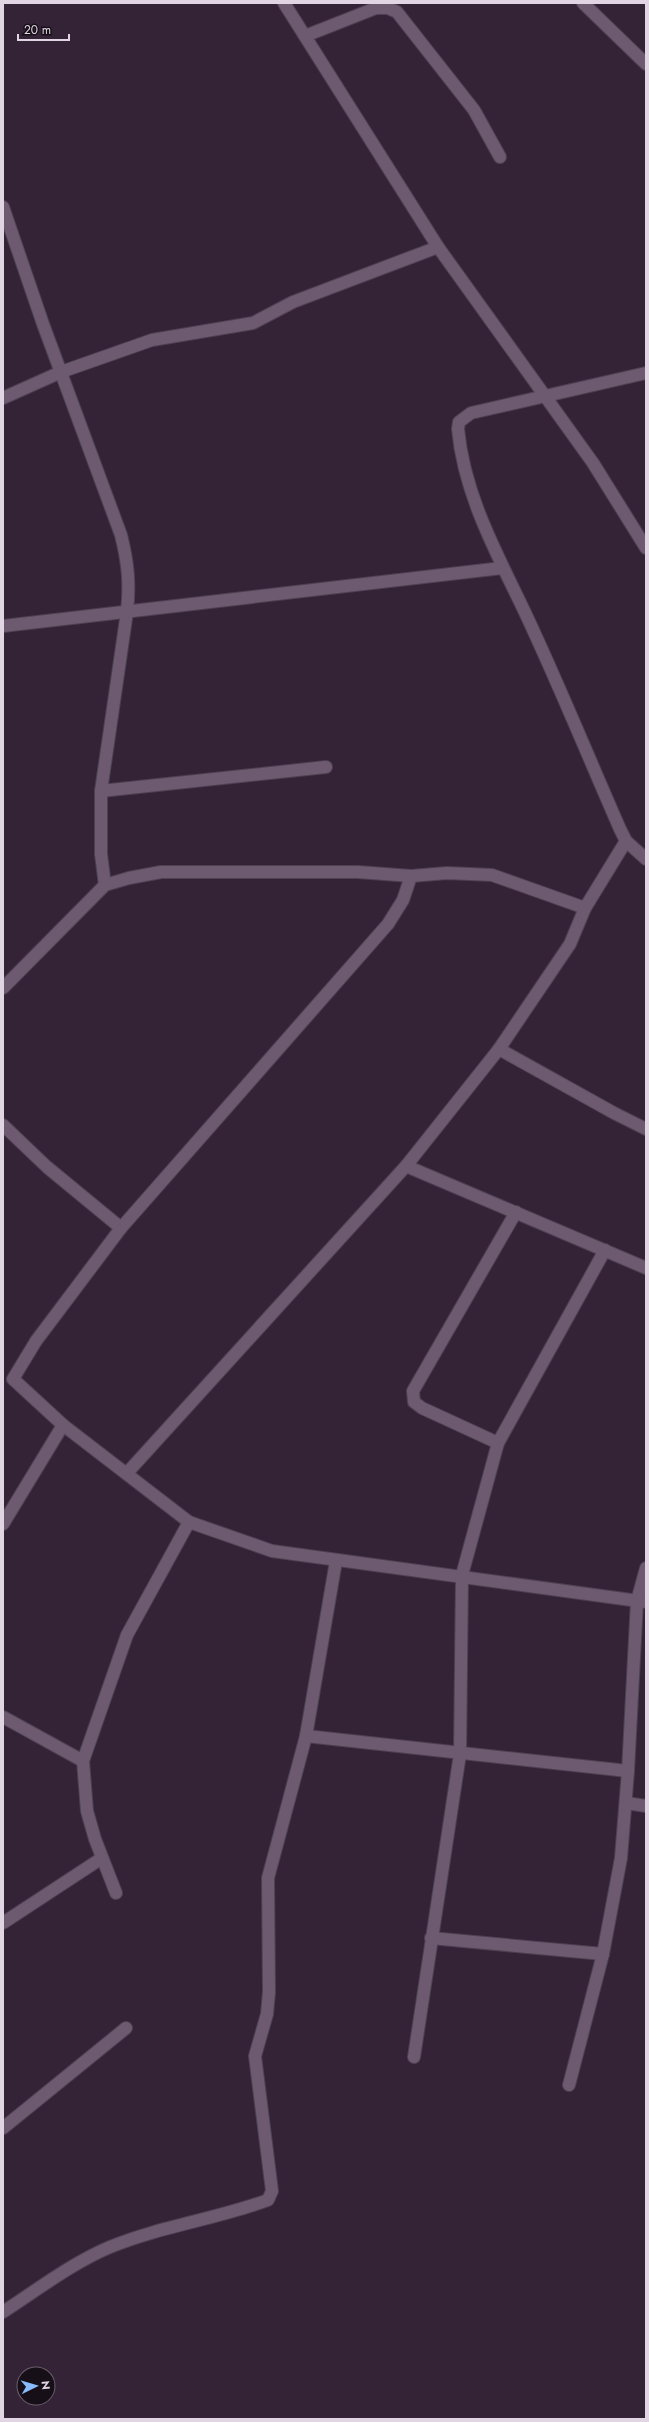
<svg xmlns="http://www.w3.org/2000/svg" width="649" height="2422" font-family="Jost,sans-serif">
	<rect width="100%" height="100%" fill="#342337"/>
	<g fill="none" stroke-linecap="round" stroke-linejoin="round">
		<defs>
			<g id="minor">
				<path d="M 284,3 L 438,247 L 593,463 L 646,548"/>
				<path d="M 583,3 L 646,64"/>
				<path d="M 305,36 L 376,8 L 388,8 L 397,12 L 474,110 L 500,157"/>
				<path d="M 3,207 L 43,324 L 121,535 C 128,563 130,583 127,612 L 101,791 L 101,854 L 105,885"/>
				<path d="M 646,373 L 471,413 L 459,422 L 458,429 C 465,503 504,565 534,632 C 564,697 591,763 620,829 L 626,841 L 646,859"/>
				<path d="M 3,398 L 61,372 L 152,340 L 253,323 L 293,302 L 438,247"/>
				<path d="M 3,626 L 502,568"/>
				<path d="M 101,791 L 326,767"/>
				<path d="M 626,841 L 585,908 L 492,875 L 447,873 L 411,876 L 403,900 L 388,924 L 121,1228 L 36,1341 L 13,1379 L 63,1425 L 189,1522 L 272,1551 L 646,1602"/>
				<path d="M 3,988 L 105,885 L 129,878 L 161,872 L 358,872 L 411,876"/>
				<path d="M 499,1049 L 614,1113 L 646,1129"/>
				<path d="M 3,1125 L 47,1167 L 121,1228"/>
				<path d="M 406,1166 L 646,1268"/>
				<path d="M 498,1443 L 422,1408 L 414,1402 L 413,1391 L 516,1212"/>
				<path d="M 127,1473 L 406,1166 L 499,1049 L 570,944 L 585,908"/>
				<path d="M 3,1524 L 63,1425"/>
				<path d="M 3,1717 L 83,1761"/>
				<path d="M 306,1736 L 628,1771"/>
				<path d="M 626,1803 L 646,1806"/>
				<path d="M 116,1893 L 95,1839 L 87,1811 L 83,1761 L 127,1635 L 189,1522"/>
				<path d="M 3,1923 L 102,1858"/>
				<path d="M 431,1938 L 603,1954"/>
				<path d="M 414,2057 L 460,1754 L 462,1575 L 498,1443 L 605,1250"/>
				<path d="M 569,2085 L 603,1954 L 621,1858 L 628,1771 L 637,1601 L 646,1568"/>
				<path d="M 3,2128 L 126,2028"/>
				<path d="M 3,2312 C 37,2290 72,2263 110,2247 C 161,2226 217,2219 268,2200 L 272,2191 L 255,2056 L 267,2014 L 269,1992 L 268,1878 L 306,1736 L 336,1561"/>
			</g>
		</defs>
		<!-- minor casing -->
		<use href="#minor" stroke="#4e4051" stroke-width="14"/>
		<!-- minor -->
		<use href="#minor" stroke="#6d5a71" stroke-width="12"/>
	</g>
	<!-- border -->
	<rect width="649" height="2422" fill="none" stroke="#e1d5e3" stroke-width="8"/>
	<!-- north arrow -->
	<g transform="translate(36 2386) rotate(85)"><circle r="19" fill="#170f18" stroke="#685e69"/>
	<path d="M0-3L7 15L0 10L-7 15Z" fill="#87bbfb"/>
	<text y="-6" font-size="11" font-weight="bold" text-anchor="middle" fill="#e1d5e3">N</text>
	</g>
	<!-- scale -->
	<path d="M18 34v6h51v-6" fill="none" stroke="#e1d5e3" stroke-width="2"/>
	<text x="24" y="34" font-size="12" fill="#e1d5e3" stroke="#170f18" stroke-width="3" paint-order="stroke">20 m</text>
</svg>
